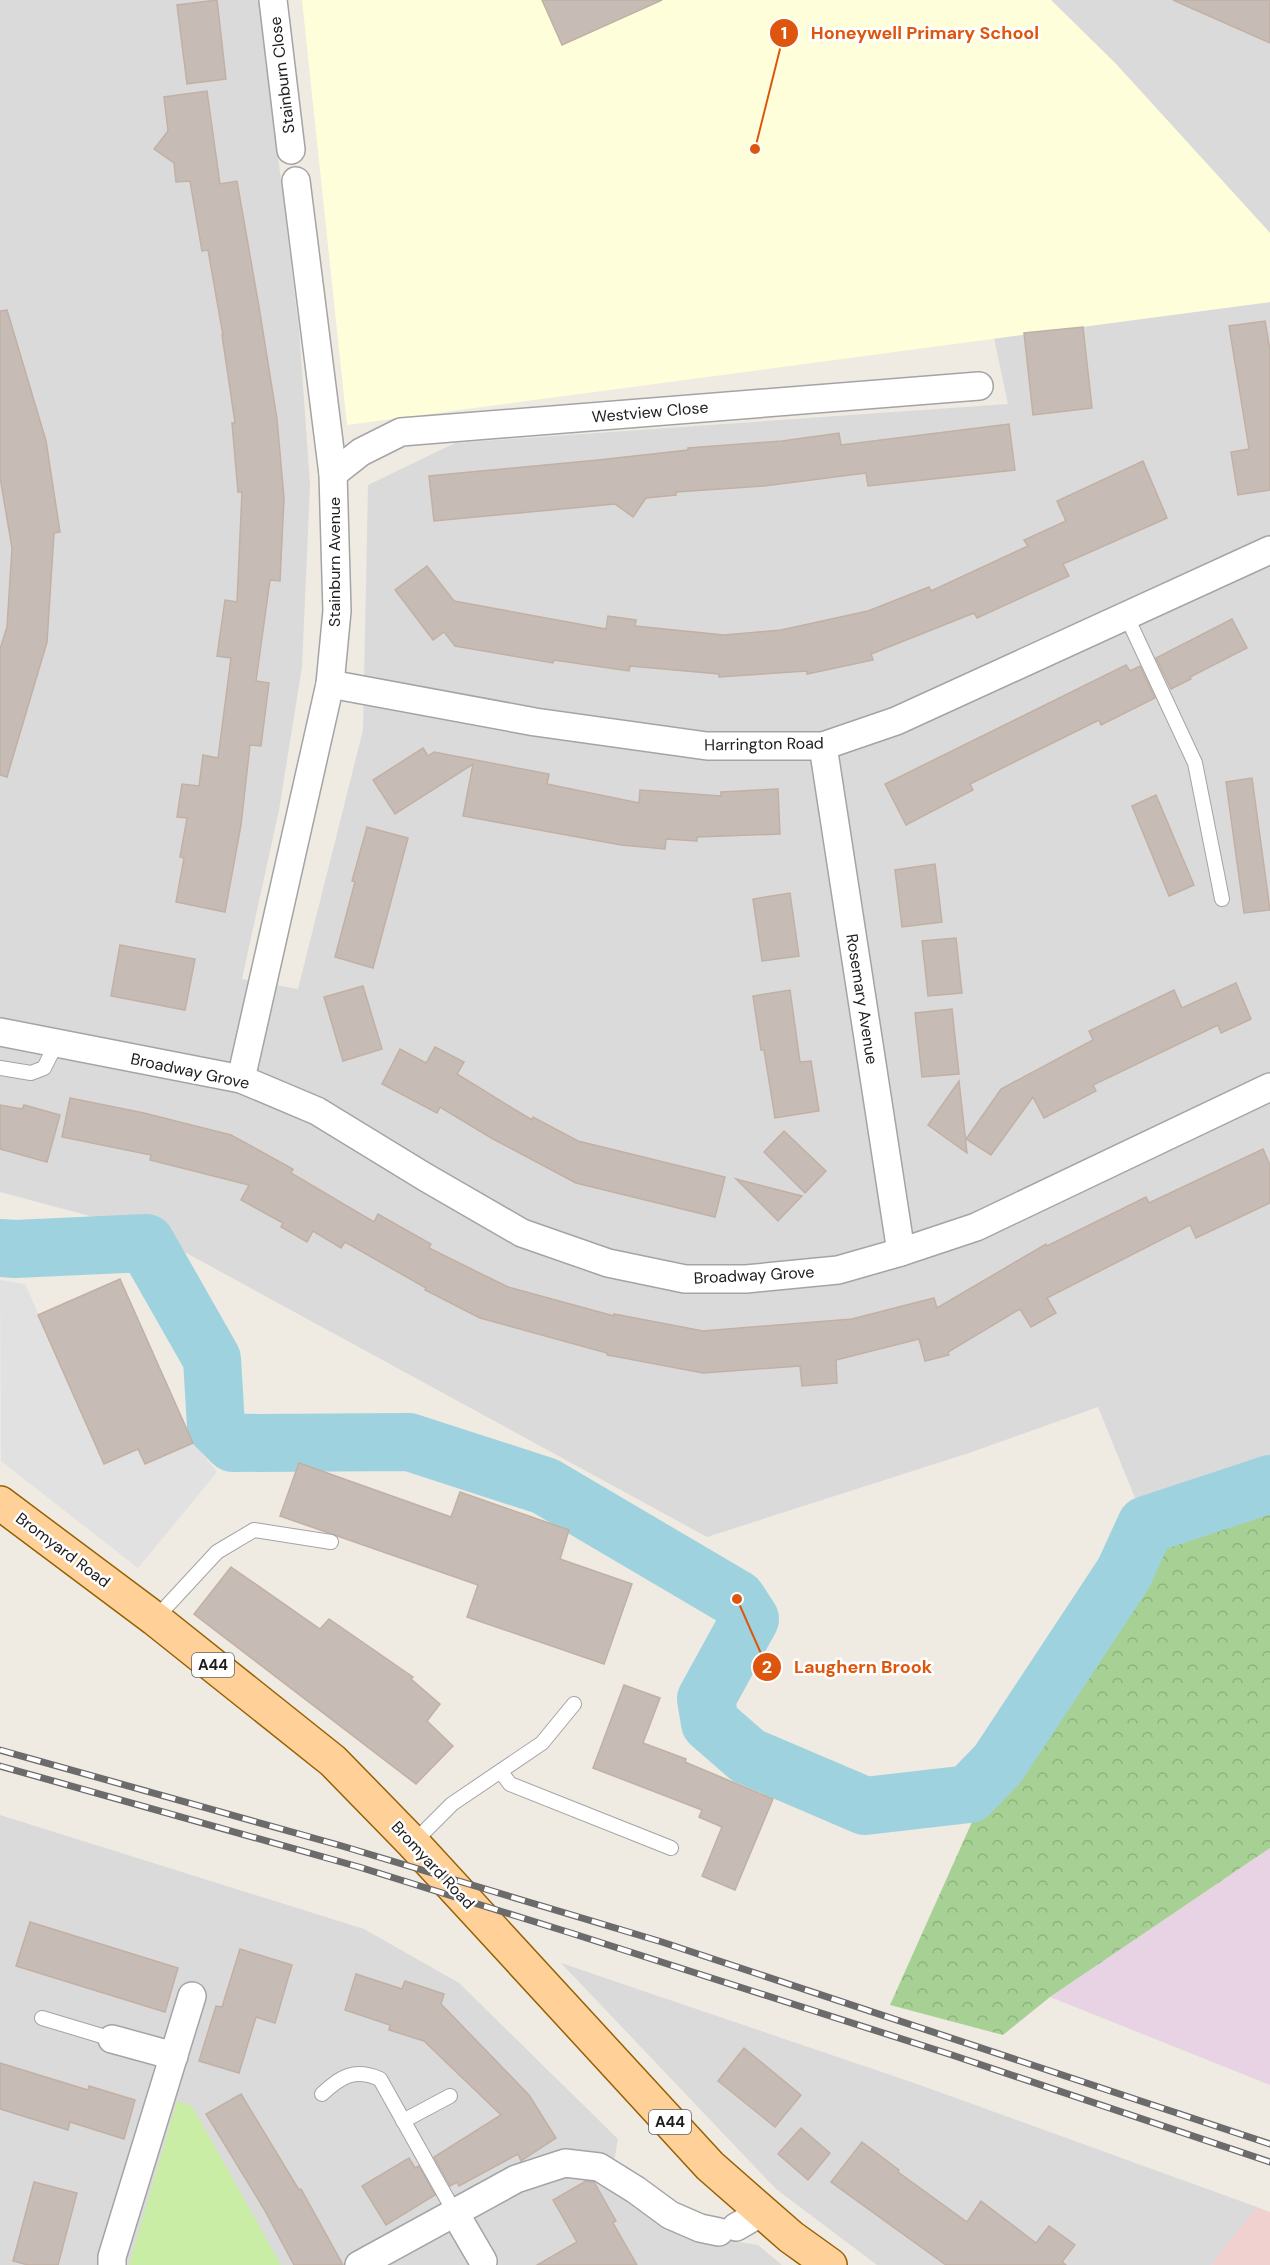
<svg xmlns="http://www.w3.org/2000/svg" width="1270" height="2265" font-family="'DM Sans',sans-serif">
	<defs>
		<pattern id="forest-crowns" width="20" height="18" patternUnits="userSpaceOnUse" patternTransform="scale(1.5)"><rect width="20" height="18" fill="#a7d194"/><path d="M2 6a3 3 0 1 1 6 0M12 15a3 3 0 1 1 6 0" fill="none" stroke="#8fb37f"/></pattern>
	</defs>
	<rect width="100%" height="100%" fill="#efeae2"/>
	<!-- residential -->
	<g fill="#dbdada">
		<path d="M 0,0 L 259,0 L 299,329 L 310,484 L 302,667 L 279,810 L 242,979 L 298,989 L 363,730 L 368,485 L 455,443 L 1008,404 L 994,338 L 1270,302 L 1270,1484 L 1146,1525 L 1098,1407 L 972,1452 L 707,1537 L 146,1231 L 0,1192 Z"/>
		<path d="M 1051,0 L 1270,0 L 1270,233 L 1116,64 Z"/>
		<path d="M 0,1815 L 364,1929 L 459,1983 L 618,2139 L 615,2157 L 606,2177 L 683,2233 L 758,2245 L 782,2265 L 0,2265 Z"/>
		<path d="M 561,1963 L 917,2084 L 1257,2207 L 1211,2265 L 877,2265 L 776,2189 Z"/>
	</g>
	<!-- commercial -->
	<path fill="#f1d0d0" d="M 1257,2207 L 1270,2212 L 1270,2265 L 1211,2265 Z"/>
	<!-- industrial -->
	<path fill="#e8d3e5" d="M 1270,1848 L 1270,2085 L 1050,1997 Z"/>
	<!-- education -->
	<path fill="#fffedb" d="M 302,0 L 1051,0 L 1116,64 L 1270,233 L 1270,302 L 347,425 Z"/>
	<!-- grass -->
	<path fill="#c9eda4" d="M 177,2101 L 192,2106 L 281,2265 L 129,2265 Z"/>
	<!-- forest -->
	<path fill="url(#forest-crowns)" d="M 1270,1484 L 1270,1848 L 1050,1997 L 1003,2035 L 890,2005 L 998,1764 L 1124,1573 L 1146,1525 Z"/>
	<!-- parking -->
	<path fill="#e1e1e1" d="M 0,1280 L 25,1284 L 104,1464 L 138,1449 L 145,1464 L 193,1443 L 217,1472 L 138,1568 L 1,1461 Z"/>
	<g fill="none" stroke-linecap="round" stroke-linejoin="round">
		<!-- river -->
		<path stroke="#9fd2df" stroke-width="58" d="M 0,1248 L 15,1249 L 146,1243 L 212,1359 L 216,1426 L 233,1443 L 409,1442 L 545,1486 L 737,1599 L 750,1619 L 706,1699 L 710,1723 L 748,1756 L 865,1806 L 969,1794 L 998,1764 L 1124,1573 L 1146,1525 L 1270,1484"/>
	</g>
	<!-- building -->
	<g fill="#c7bcb5" stroke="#c1b0a3" stroke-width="1.5">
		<path d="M 217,0 L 226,79 L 187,84 L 177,5 Z"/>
		<path d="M 542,0 L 662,0 L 562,45 Z"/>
		<path d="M 1173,0 L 1270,0 L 1270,43 Z"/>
		<path d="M 207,91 L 220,184 L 237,181 L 259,307 L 277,419 L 284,498 L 280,581 L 270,580 L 256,681 L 269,683 L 261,746 L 250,745 L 241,825 L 225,912 L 176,902 L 184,858 L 180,857 L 187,818 L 177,817 L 182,784 L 199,786 L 203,755 L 218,758 L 231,658 L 217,656 L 225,600 L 237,602 L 242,492 L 238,492 L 232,423 L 235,423 L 222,335 L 223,335 L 208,250 L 202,251 L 190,181 L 176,182 L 174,163 L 154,149 L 168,131 L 164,97 Z"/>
		<path d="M 7,310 L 46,441 L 60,532 L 54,533 L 47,642 L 7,777 L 0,775 L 0,649 L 7,627 L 12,548 L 0,477 L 0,311 Z"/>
		<path d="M 1265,321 L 1270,350 L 1270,490 L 1238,495 L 1231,452 L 1249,449 L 1229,326 Z"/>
		<path d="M 1083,327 L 1092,408 L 1033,415 L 1024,333 Z"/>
		<path d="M 1009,424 L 1015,470 L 868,486 L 866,473 L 764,486 L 676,492 L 676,495 L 646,498 L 633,517 L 615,504 L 434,521 L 429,476 L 598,460 L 688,450 L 688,448 L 782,441 L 839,433 L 841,445 Z"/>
		<path d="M 1143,461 L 1167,518 L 1063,564 L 1069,576 L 977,618 L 974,613 L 871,654 L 873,660 L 807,674 L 807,671 L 719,677 L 719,674 L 630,666 L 629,671 L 554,660 L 553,663 L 455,646 L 444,632 L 433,640 L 395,590 L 427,566 L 454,601 L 606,629 L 608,616 L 636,620 L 635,626 L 724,635 L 781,630 L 868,611 L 929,587 L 931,591 L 1028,546 L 1024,540 L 1066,521 L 1057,501 Z"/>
		<path d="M 1232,619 L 1247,648 L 1190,677 L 1191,679 L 1171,689 L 1156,658 Z"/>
		<path d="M 1126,665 L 1130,671 L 1140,666 L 1155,698 L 1101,725 L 1099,720 L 970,784 L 973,790 L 906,825 L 885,784 Z"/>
		<path d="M 423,748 L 428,756 L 434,752 L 549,774 L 547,784 L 639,803 L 640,790 L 721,796 L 721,792 L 778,789 L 780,834 L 697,837 L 697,841 L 666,839 L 665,849 L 621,845 L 463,816 L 473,764 L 395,814 L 373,780 Z"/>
		<path d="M 1252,778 L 1270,910 L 1244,913 L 1226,782 Z"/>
		<path d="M 1156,795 L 1194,885 L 1169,896 L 1132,806 Z"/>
		<path d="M 367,827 L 408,838 L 373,968 L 335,957 L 355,882 L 352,881 Z"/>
		<path d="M 935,864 L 942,922 L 902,927 L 895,870 Z"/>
		<path d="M 790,893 L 799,956 L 762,961 L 753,899 Z"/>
		<path d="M 956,938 L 962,993 L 928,996 L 922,941 Z"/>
		<path d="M 120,945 L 195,959 L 185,1010 L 111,996 Z"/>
		<path d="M 1236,983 L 1251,1019 L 1221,1033 L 1218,1025 L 1093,1085 L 1096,1091 L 1044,1118 L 1033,1097 L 991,1155 L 966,1139 L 1001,1089 L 1093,1040 L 1089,1031 L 1174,990 L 1182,1008 Z"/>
		<path d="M 363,986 L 382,1049 L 343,1061 L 324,997 Z"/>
		<path d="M 790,990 L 800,1062 L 811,1061 L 819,1111 L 775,1118 L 764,1050 L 761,1050 L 753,996 Z"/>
		<path d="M 952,1009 L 959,1074 L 922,1077 L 915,1013 Z"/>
		<path d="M 435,1047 L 464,1062 L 457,1074 L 532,1120 L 533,1117 L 578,1141 L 725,1177 L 715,1217 L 576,1183 L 493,1139 L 440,1107 L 437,1113 L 382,1084 L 400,1049 L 426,1063 Z"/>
		<path d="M 959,1081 L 967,1153 L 928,1125 Z"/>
		<path d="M 70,1098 L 144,1113 L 231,1135 L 293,1169 L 291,1173 L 374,1222 L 378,1214 L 431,1244 L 429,1248 L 508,1287 L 614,1316 L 614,1314 L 703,1331 L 852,1319 L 934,1298 L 937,1308 L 1046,1244 L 1047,1246 L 1146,1197 L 1149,1203 L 1263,1149 L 1270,1165 L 1270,1203 L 1196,1238 L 1190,1225 L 1047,1298 L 1056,1313 L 1031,1327 L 1020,1309 L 948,1352 L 949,1355 L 925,1361 L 919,1339 L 836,1360 L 837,1383 L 802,1386 L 800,1366 L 703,1373 L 607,1355 L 607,1353 L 480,1318 L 425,1290 L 426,1288 L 345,1242 L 341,1248 L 313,1231 L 307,1242 L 281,1227 L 283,1223 L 241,1200 L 249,1185 L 150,1160 L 151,1155 L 62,1137 Z"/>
		<path d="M 0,1105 L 22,1109 L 24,1105 L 60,1115 L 47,1162 L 0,1149 Z"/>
		<path d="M 784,1131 L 826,1171 L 805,1193 L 764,1152 Z"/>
		<path d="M 736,1179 L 802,1196 L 778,1221 Z"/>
		<path d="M 120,1279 L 193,1443 L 145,1464 L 138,1449 L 104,1464 L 38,1315 Z"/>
		<path d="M 299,1463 L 451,1517 L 460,1492 L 569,1530 L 560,1559 L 632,1584 L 604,1664 L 467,1617 L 478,1585 L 280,1516 Z"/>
		<path d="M 231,1567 L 320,1629 L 329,1619 L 413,1677 L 411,1679 L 440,1704 L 427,1721 L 453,1746 L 416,1784 L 194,1614 Z"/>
		<path d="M 624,1685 L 660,1698 L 643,1743 L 686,1759 L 685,1762 L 773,1799 L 735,1890 L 702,1876 L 722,1827 L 699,1817 L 702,1810 L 593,1768 Z"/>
		<path d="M 30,1922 L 178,1968 L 165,2012 L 16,1966 Z"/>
		<path d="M 240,1949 L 292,1965 L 275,2023 L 256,2017 L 239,2073 L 199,2061 L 216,2006 L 222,2007 Z"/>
		<path d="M 356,1974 L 402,1989 L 405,1981 L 444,1994 L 441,2004 L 529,2095 L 556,2138 L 521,2161 L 518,2154 L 459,2186 L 457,2182 L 450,2186 L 434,2157 L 501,2115 L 424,2041 L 389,2030 L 390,2025 L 345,2010 Z"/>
		<path d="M 744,2048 L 801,2095 L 775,2127 L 718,2081 Z"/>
		<path d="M 0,2063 L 88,2090 L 89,2086 L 135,2100 L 124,2139 L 70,2122 L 68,2130 L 0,2109 Z"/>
		<path d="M 241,2094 L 299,2190 L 301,2189 L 343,2265 L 294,2265 L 264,2209 L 206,2114 Z"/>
		<path d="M 801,2128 L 830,2153 L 808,2180 L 778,2154 Z"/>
		<path d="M 862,2142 L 899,2170 L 898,2172 L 967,2222 L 981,2201 L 1036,2243 L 1049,2226 L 1075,2245 L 1062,2262 L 1066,2265 L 946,2265 L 831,2182 Z"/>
		<path d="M 409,2158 L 415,2168 L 419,2166 L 435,2195 L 386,2225 L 362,2186 Z"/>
		<path d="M 586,2181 L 594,2182 L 616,2221 L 613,2223 L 637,2265 L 537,2265 L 577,2242 L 553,2200 Z"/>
		<path d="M 34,2182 L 77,2193 L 58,2265 L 28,2265 L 13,2261 Z"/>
	</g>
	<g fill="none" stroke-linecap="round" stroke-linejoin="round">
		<defs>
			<g id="lane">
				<path d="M 1126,615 L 1195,763 L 1222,899"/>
				<path d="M 0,1068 L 31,1073 L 44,1068 L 56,1044"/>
				<path d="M 155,1619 L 217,1552 L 254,1530 L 331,1542"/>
				<path d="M 501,1772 L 510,1784 L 671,1848"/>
				<path d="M 413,1843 L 452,1804 L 542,1743 L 574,1704"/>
				<path d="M 42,2018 L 112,2039"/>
				<path d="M 322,2094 C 341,2076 355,2068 380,2079 L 455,2213"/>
				<path d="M 403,2121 L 450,2096"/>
			</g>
			<g id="street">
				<path d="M 273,0 L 291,150"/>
				<path d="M 333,474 L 361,452 L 401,432 L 979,386"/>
				<path d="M 330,684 L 535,722 L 707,746 L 823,746 L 896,721 L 1270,550"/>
				<path d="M 823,746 L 901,1252"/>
				<path d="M 0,1032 L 241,1079 L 317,1111 L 425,1177 L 522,1233 L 608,1263 L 685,1279 L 746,1279 L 838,1270 L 901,1252 L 976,1227 L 1270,1087"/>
				<path d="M 241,1079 L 330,684 L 337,611 L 333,474 L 296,181"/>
				<path d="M 112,2039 L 174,2056"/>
				<path d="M 455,2213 L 483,2261"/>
				<path d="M 736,2227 L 762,2212"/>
				<path d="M 112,2265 L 112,2257 L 192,1996"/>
				<path d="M 359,2265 L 516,2179 L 565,2163 L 599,2167 L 636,2190 L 670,2215 L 700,2228 L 719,2232"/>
			</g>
			<path id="primary" d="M 0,1503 L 155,1619 L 333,1761 L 413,1843 L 710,2166 L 791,2237 L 830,2265"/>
		</defs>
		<!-- lane casing -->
		<use href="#lane" stroke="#a4a4a4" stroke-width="16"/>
		<!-- street casing -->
		<use href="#street" stroke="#a4a4a4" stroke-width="30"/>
		<!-- primary casing -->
		<use href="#primary" stroke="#966100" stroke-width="36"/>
		<!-- lane -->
		<use href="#lane" stroke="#fff" stroke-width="14"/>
		<!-- street -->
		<use href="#street" stroke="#fff" stroke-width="27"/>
		<!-- primary -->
		<use href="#primary" stroke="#ffd097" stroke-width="33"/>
		<defs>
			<g id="rail">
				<path d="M 0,1750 L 342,1846 L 662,1942 L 1270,2144"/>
				<path d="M 0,1766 L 359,1867 L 574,1934 L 952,2055 L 1270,2162"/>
			</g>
		</defs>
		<!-- rail casing -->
		<use href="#rail" stroke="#6b6b6b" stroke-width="7"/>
		<!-- rail -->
		<use href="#rail" stroke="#fff" stroke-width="4.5" stroke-dasharray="14" stroke-linecap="butt"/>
	</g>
	<g text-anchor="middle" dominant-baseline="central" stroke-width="5" stroke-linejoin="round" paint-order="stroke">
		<!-- shield labels -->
		<g fill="#fff" stroke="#616161" stroke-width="1.5">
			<rect x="192" y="1653" width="42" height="24" rx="4.5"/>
			<rect x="649" y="2110" width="42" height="24" rx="4.5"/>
		</g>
		<g font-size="15" font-weight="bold" fill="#1d1d1d">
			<text x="213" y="1665">A44</text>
			<text x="670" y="2122">A44</text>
		</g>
		<!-- street labels -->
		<g font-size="16" fill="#1d1d1d" stroke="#fff">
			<text transform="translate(282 75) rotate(-97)">Stainburn Close</text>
			<text transform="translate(650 412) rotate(-5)">Westview Close</text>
			<text transform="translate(334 562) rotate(-90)">Stainburn Avenue</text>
			<text transform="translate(764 744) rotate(-1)">Harrington Road</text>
			<text transform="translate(862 999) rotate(81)">Rosemary Avenue</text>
			<text transform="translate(190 1071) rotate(12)">Broadway Grove</text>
			<text transform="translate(754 1275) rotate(-3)">Broadway Grove</text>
			<text transform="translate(63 1550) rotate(37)">Bromyard Road</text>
			<text transform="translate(433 1865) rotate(47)">Bromyard Road</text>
		</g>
	</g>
	<!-- callouts -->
	<path fill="none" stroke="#de560d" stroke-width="2" d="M755 149L784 33M737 1599L767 1667"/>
	<g fill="#de560d" stroke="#fff" stroke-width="2">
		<circle cx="755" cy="149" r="6"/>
		<circle cx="737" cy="1599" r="6"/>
		<circle cx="784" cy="33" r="15"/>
		<circle cx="767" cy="1667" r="15"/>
	</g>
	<g font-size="18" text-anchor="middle" font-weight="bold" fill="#fff">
		<text x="784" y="39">1</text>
		<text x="767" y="1673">2</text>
	</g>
	<g font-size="18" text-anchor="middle" font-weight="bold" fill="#de560d" stroke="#fff" stroke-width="5" stroke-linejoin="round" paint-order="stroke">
		<text x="925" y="39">Honeywell Primary School</text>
		<text x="863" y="1673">Laughern Brook</text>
	</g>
</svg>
